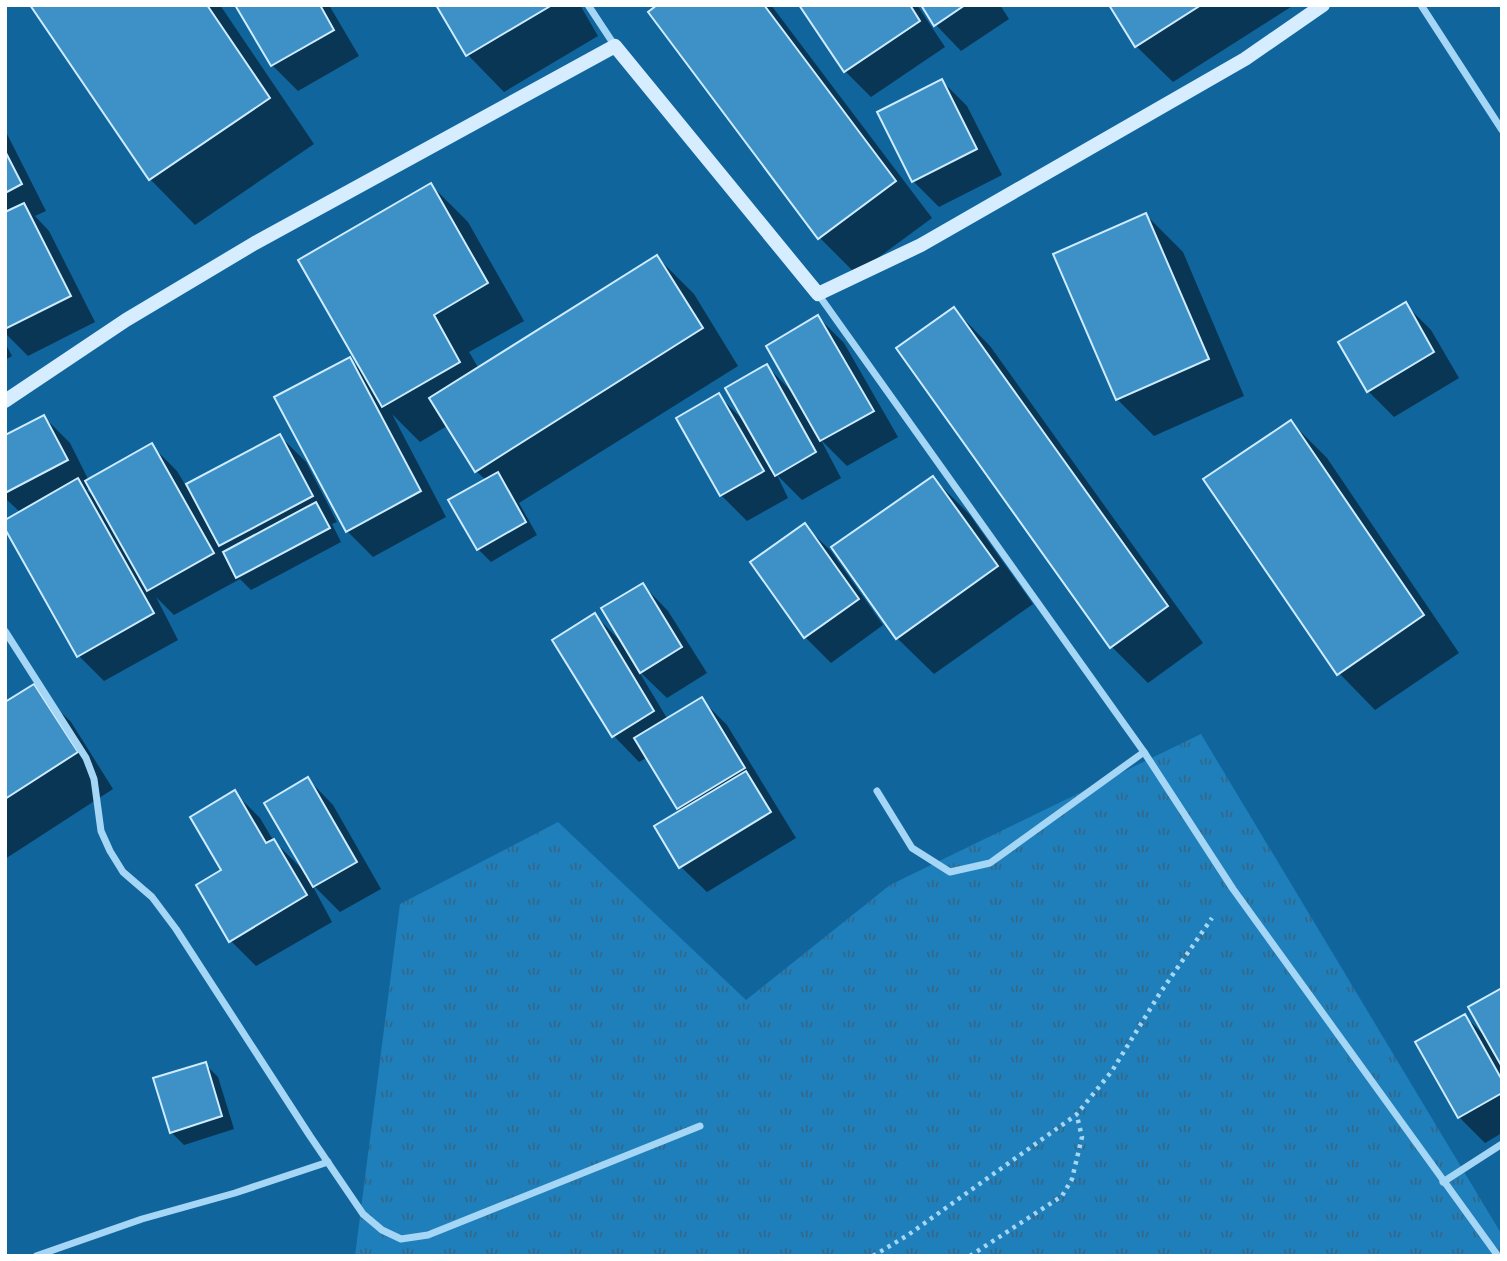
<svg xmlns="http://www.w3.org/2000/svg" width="1507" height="1261" font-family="Quicksand,sans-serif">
	<defs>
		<pattern id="grass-tufts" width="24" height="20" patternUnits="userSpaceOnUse" patternTransform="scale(1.75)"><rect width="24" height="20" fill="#1e7fbb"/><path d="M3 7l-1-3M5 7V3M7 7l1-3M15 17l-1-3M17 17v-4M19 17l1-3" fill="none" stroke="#336889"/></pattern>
	</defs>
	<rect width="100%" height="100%" fill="#10659d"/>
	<!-- grass -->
	<path fill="url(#grass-tufts)" d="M 1201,734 L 1502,1235 L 1502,1256 L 355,1256 L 400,904 L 558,822 L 746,1000 L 890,885 Z"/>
	<!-- shadow -->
	<g fill="#0007" fill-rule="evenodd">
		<path d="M 32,5 L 220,5 L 314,144 L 195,225 L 150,179 Z"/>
		<path d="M 237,5 L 329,5 L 359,56 L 298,91 L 272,65 Z"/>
		<path d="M 438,5 L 580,5 L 598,36 L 504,92 L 468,55 Z"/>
		<path d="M 660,5 L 771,5 L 932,218 L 856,274 L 820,238 L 650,13 Z"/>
		<path d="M 801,5 L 917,5 L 945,47 L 871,97 L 845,71 Z"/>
		<path d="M 923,5 L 1000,5 L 1009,19 L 961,51 L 936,25 Z"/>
		<path d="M 1111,5 L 1294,5 L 1173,82 L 1136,46 Z"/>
		<path d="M 942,81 L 967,106 L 1002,175 L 939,207 L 913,181 Z"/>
		<path d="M 5,130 L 46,211 L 35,216 L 49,231 L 95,322 L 28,356 L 5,333 Z"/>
		<path d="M 431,185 L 468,222 L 524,321 L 469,352 L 479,369 L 657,257 L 694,294 L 738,366 L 519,503 L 537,535 L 491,562 L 478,549 L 486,480 L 476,471 L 447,426 L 420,442 L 392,414 L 446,517 L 373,557 L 347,531 L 350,359 L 363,373 Z"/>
		<path d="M 1146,215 L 1183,252 L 1244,396 L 1154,436 L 1117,399 Z"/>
		<path d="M 1406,305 L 1431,330 L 1459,378 L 1394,417 L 1368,391 Z"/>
		<path d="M 954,309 L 990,346 L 1203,643 L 1148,683 L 1111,646 Z"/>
		<path d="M 818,317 L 844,343 L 898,437 L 847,466 L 821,440 L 841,478 L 802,500 L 777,475 L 788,498 L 747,521 L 721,495 L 719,396 L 745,422 L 767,366 L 793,393 Z"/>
		<path d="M 5,343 L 12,356 L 5,360 Z"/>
		<path d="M 44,417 L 70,443 L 89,481 L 151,445 L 177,471 L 186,486 L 280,436 L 306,462 L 337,522 L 332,524 L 341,542 L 251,590 L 240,579 L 174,615 L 156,597 L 178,640 L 104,681 L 78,655 L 21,513 L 5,498 L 5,437 ZM 90,487 L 95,498 L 87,490 Z"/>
		<path d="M 1291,422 L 1327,458 L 1459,653 L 1375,710 L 1339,673 Z"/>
		<path d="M 933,478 L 969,514 L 1033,604 L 934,674 L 897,638 Z"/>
		<path d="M 805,526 L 831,551 L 883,625 L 831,663 L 805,637 Z"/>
		<path d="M 643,585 L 668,611 L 707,673 L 667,698 L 638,670 L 668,720 L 701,699 L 727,725 L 796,838 L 707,892 L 681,867 L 682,811 L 648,757 L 639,762 L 614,736 L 554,640 L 595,615 L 622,643 Z"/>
		<path d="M 34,686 L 71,722 L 113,789 L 5,859 L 5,704 Z"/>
		<path d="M 308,779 L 333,805 L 381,889 L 340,912 L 311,883 L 332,922 L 256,966 L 231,941 L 223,871 L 234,792 L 260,818 L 273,840 L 304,871 Z"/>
		<path d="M 1502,990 L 1502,1133 L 1485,1143 L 1459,1117 L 1465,1016 L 1485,1036 Z"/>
		<path d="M 205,1064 L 218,1077 L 234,1129 L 184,1145 L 171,1132 Z"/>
	</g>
	<!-- building -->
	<g fill="#3d91c6" stroke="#ceecfe" stroke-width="2">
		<path d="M 30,5 L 207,5 L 270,98 L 149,180 Z"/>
		<path d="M 235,5 L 320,5 L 334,30 L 271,66 Z"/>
		<path d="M 436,5 L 552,5 L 466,56 Z"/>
		<path d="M 657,5 L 764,5 L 896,181 L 818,239 L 648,12 Z"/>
		<path d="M 799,5 L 910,5 L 920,21 L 844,72 Z"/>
		<path d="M 921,5 L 965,5 L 934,26 Z"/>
		<path d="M 1109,5 L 1201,5 L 1135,47 Z"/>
		<path d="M 942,79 L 977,149 L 912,182 L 877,112 Z"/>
		<path d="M 5,151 L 22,184 L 5,193 Z"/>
		<path d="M 431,183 L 488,283 L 434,315 L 460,362 L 382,407 L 298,260 Z"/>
		<path d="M 24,203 L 71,296 L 5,329 L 5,212 Z"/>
		<path d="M 1146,213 L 1209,359 L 1116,400 L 1053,254 Z"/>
		<path d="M 657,255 L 703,328 L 475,472 L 429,398 Z"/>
		<path d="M 1406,302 L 1434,352 L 1367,392 L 1338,342 Z"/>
		<path d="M 954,307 L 1168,606 L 1110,648 L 896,348 Z"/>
		<path d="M 818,315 L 874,411 L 820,441 L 766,346 Z"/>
		<path d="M 350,357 L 421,491 L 346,532 L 274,397 Z"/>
		<path d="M 767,364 L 816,452 L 775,476 L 725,388 Z"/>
		<path d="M 719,393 L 764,471 L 720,496 L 676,418 Z"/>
		<path d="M 44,415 L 68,460 L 5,493 L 5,435 Z"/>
		<path d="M 1291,420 L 1424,615 L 1337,675 L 1203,479 Z"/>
		<path d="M 280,434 L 313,496 L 219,546 L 186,484 Z"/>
		<path d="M 152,443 L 214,553 L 147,591 L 85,481 Z"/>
		<path d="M 498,472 L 526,522 L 477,550 L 448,500 Z"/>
		<path d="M 933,476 L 998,566 L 896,639 L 831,547 Z"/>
		<path d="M 78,478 L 154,613 L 77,657 L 5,529 L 5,520 Z"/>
		<path d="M 316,502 L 330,528 L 236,578 L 223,552 Z"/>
		<path d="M 805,523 L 859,599 L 804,638 L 750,562 Z"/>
		<path d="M 643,583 L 682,647 L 640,673 L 601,608 Z"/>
		<path d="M 595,613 L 654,711 L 612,737 L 552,640 Z"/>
		<path d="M 34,684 L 78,752 L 5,799 L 5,702 Z"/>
		<path d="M 702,697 L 745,768 L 677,809 L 634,738 Z"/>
		<path d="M 746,771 L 771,812 L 679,868 L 654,826 Z"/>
		<path d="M 308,777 L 357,862 L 313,887 L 264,803 Z"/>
		<path d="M 235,790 L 266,843 L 274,839 L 307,895 L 229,942 L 196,885 L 221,870 L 190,817 Z"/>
		<path d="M 1502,988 L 1502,1067 L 1468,1007 Z"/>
		<path d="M 1465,1014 L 1502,1080 L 1502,1093 L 1458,1118 L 1415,1042 Z"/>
		<path d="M 206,1062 L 222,1116 L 170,1133 L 153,1078 Z"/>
	</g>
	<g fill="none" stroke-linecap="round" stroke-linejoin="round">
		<!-- path -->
		<g stroke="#a5d6f5" stroke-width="4.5" stroke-dasharray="3.5 5" stroke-linecap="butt">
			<path d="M 873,1256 L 908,1235 L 1076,1115 L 1112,1071 L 1160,993 L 1212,918"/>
			<path d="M 970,1256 L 1062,1196 L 1072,1179 L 1082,1137 L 1077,1116"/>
		</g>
		<!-- street -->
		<g stroke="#a5d6f5" stroke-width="7">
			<path d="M 588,5 L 615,46"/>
			<path d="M 1421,5 L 1502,130"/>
			<path d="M 818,294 L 1144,752 L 1233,889 L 1498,1256"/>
			<path d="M 5,631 L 86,758 L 94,779 L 101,831 L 110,851 L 123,872 L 152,897 L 176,929 L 310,1136 L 363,1214 L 382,1230 L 401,1239 L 428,1235 L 700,1126"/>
			<path d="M 877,791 L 912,848 L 950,872 L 990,863 L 1144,752"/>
			<path d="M 1443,1182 L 1502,1144"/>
			<path d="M 36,1256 L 142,1219 L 235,1193 L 328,1162"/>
		</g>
		<!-- secondary -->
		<path stroke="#d5edfe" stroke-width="14" d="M 5,401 L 126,320 L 255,243 L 615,46 L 818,294 L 921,245 L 1245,59 L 1323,5"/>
	</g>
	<!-- border -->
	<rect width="1507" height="1261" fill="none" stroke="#ffffff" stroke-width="14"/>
</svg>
